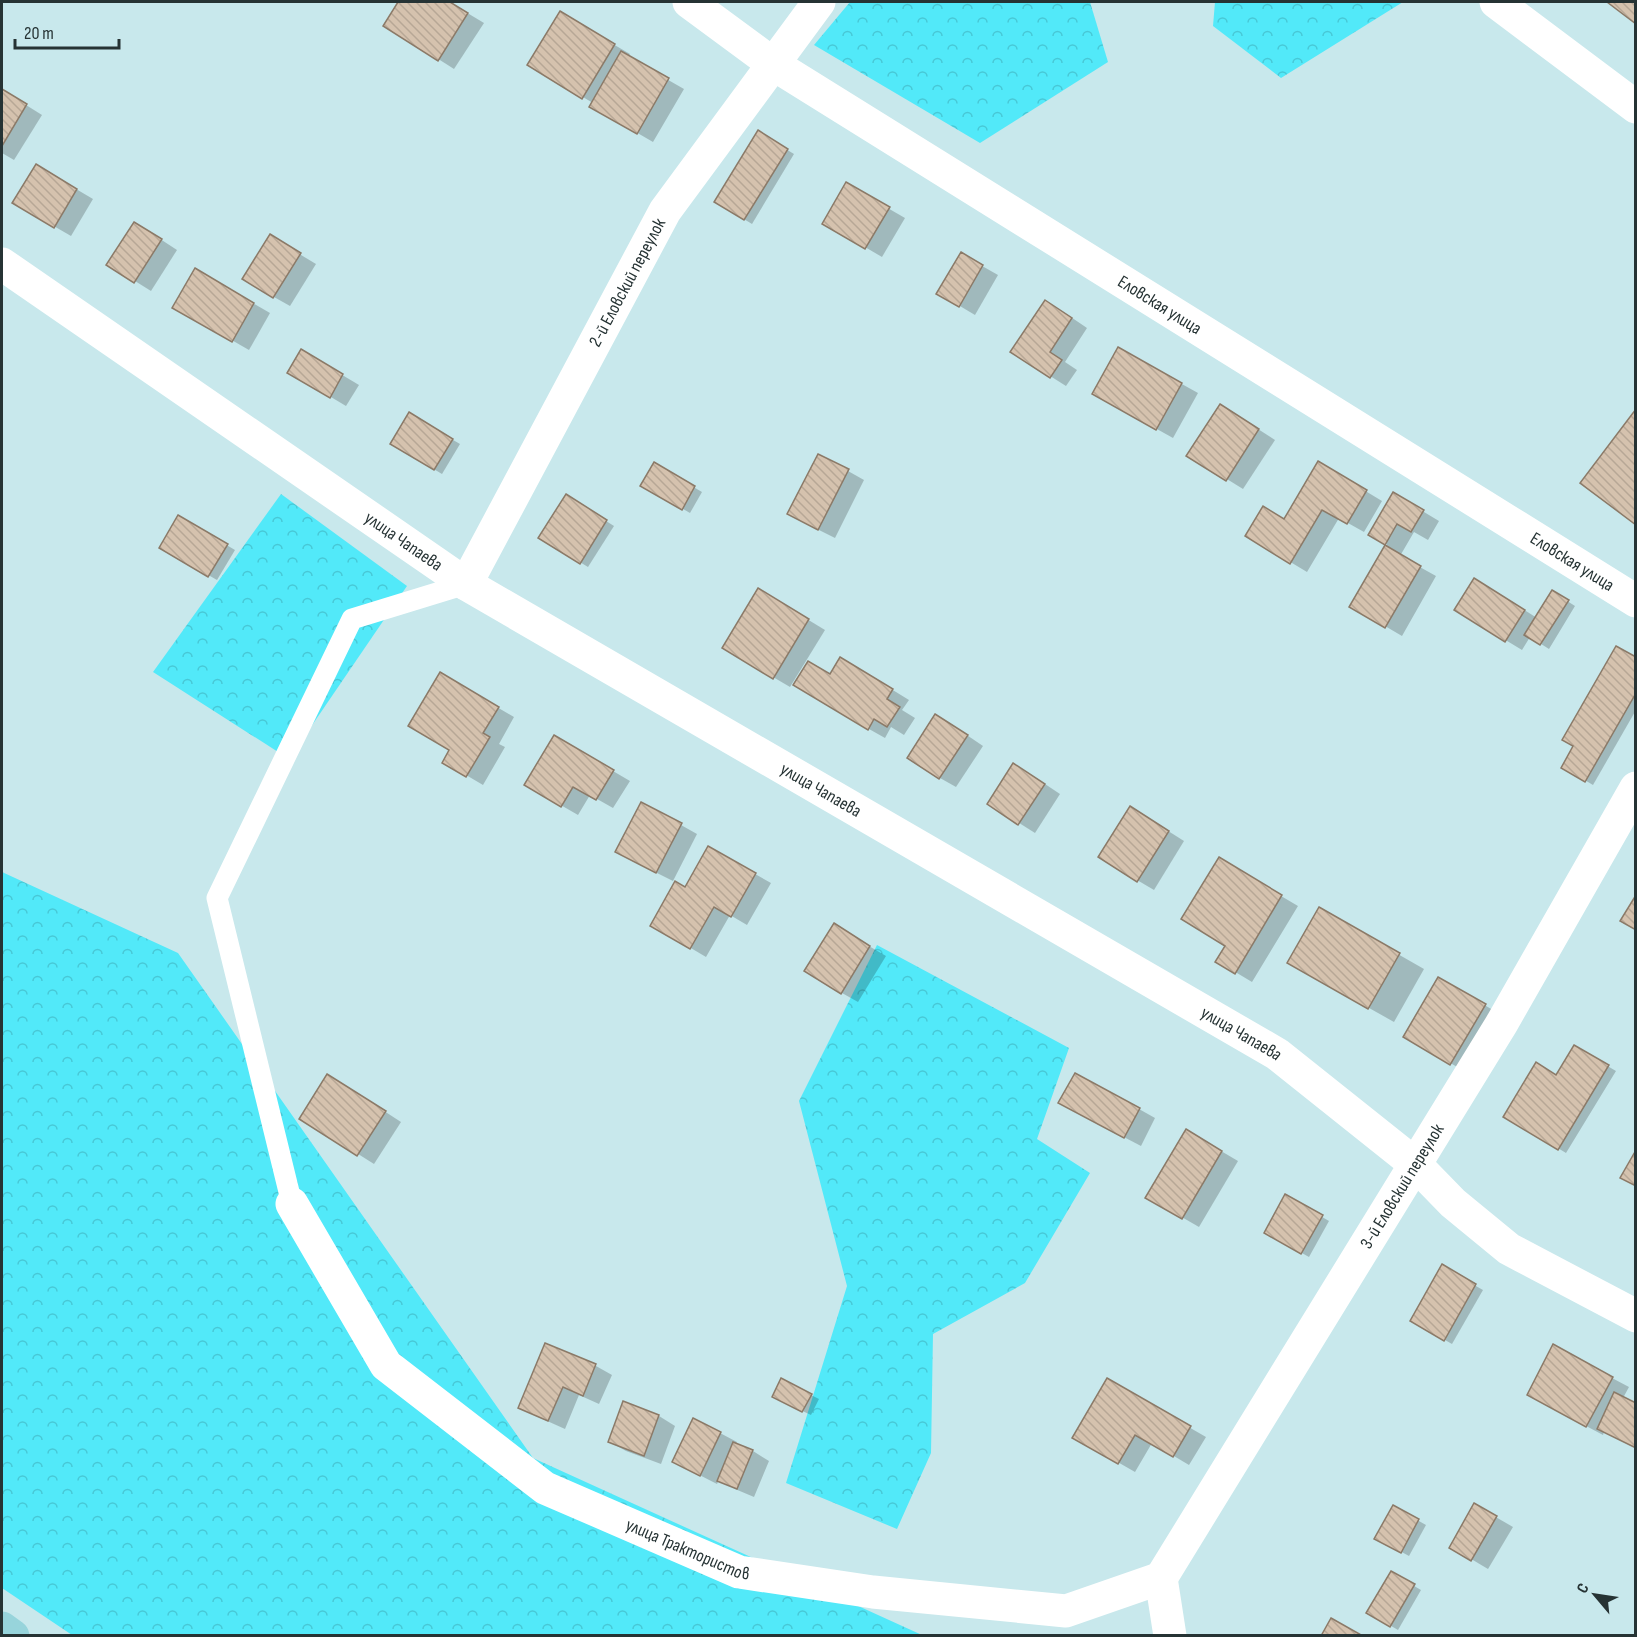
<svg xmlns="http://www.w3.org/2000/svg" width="1637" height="1637" font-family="'Sofia Sans Condensed',sans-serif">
	<defs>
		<pattern id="forest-crowns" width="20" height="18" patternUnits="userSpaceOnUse" patternTransform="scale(1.5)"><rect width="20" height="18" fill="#52e9f9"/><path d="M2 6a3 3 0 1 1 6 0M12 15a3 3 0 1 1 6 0" fill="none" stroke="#47c8d6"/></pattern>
		<pattern id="building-back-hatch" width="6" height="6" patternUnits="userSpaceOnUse" patternTransform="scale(1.5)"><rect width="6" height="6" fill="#d5c2ae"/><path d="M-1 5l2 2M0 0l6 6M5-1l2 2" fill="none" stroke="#b7a796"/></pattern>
	</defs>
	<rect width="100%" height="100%" fill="#c8e8ec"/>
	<!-- forest -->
	<g fill="url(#forest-crowns)">
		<path d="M 850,2 L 1090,2 L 1108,62 L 980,143 L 814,45 Z"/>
		<path d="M 1215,2 L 1403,2 L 1281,78 L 1213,26 Z"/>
		<path d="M 281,494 L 407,586 L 289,759 L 153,672 Z"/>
		<path d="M 2,872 L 178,953 L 533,1458 L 922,1635 L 72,1635 L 2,1588 Z"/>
		<path d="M 877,945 L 1069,1048 L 1037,1139 L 1090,1173 L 1025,1283 L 933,1334 L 931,1453 L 897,1529 L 786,1483 L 847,1286 L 799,1101 Z"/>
	</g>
	<!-- shadow -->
	<g fill="#0003">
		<path d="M 400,2 L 449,2 L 484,23 L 454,69 L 385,25 Z"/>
		<path d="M 560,13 L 630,54 L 628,57 L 684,89 L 653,142 L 591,106 L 593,103 L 529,65 Z"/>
		<path d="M 2,90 L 42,115 L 14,160 L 2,153 Z"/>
		<path d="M 758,132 L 794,154 L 752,224 L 716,202 Z"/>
		<path d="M 37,166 L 93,199 L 71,236 L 14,203 Z"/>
		<path d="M 846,184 L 905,218 L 882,257 L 824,223 Z"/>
		<path d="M 151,233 L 177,250 L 151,291 L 135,281 Z"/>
		<path d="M 286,246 L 316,264 L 290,306 L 274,297 Z"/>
		<path d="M 961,254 L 998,275 L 975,315 L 938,293 Z"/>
		<path d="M 195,270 L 270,313 L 249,350 L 174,307 Z"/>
		<path d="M 1062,311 L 1087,328 L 1065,362 L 1077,370 L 1066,386 L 1012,352 Z"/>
		<path d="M 1119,349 L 1198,393 L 1173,438 L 1094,394 Z"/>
		<path d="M 302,351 L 359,385 L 346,406 L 289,372 Z"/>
		<path d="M 409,414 L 460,444 L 442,474 L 392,444 Z"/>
		<path d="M 1236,415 L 1275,440 L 1243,489 L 1188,455 Z"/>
		<path d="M 1319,463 L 1382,501 L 1364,532 L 1339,518 L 1307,572 L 1247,536 L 1285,520 Z"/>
		<path d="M 654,464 L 702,492 L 690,513 L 642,485 Z"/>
		<path d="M 848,471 L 864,480 L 835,538 L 805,523 Z"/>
		<path d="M 1394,494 L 1439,521 L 1428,540 L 1414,532 L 1400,556 L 1436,576 L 1402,636 L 1351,606 L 1387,544 L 1370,534 Z"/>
		<path d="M 566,496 L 614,526 L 588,567 L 540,538 Z"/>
		<path d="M 179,517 L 235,550 L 217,580 L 161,548 Z"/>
		<path d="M 1491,589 L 1537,618 L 1553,592 L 1575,606 L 1549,649 L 1530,637 L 1522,650 L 1456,610 Z"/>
		<path d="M 759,590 L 825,630 L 790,687 L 724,648 Z"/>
		<path d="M 1636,659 L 1636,710 L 1593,785 L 1563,767 Z"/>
		<path d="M 857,668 L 909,700 L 902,710 L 915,718 L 904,735 L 891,727 L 885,738 L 869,729 L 830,675 Z"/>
		<path d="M 441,674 L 514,717 L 499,744 L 505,747 L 483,785 L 444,762 L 452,750 Z"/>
		<path d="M 952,725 L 983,746 L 956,787 L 940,778 Z"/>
		<path d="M 555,737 L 630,781 L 613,808 L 590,795 L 578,815 L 526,785 Z"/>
		<path d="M 1030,774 L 1060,794 L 1035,833 L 989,804 Z"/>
		<path d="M 1146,817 L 1184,841 L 1154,890 L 1137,880 Z"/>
		<path d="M 681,825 L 697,834 L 673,881 L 633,861 Z"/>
		<path d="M 709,848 L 771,883 L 747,925 L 730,915 L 706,957 L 652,925 L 686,889 Z"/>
		<path d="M 1220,860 L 1298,906 L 1252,982 L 1217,961 L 1227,945 Z"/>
		<path d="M 1319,909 L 1424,969 L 1394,1022 L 1289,963 Z"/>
		<path d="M 850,935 L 886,956 L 858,1002 L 842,993 Z"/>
		<path d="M 1439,979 L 1493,1010 L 1459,1068 L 1405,1037 Z"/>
		<path d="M 1575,1047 L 1616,1071 L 1566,1153 L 1505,1116 L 1557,1077 Z"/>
		<path d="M 344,1085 L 401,1122 L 374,1164 L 301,1118 Z"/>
		<path d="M 1139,1109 L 1155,1118 L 1141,1146 L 1076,1112 Z"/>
		<path d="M 1187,1131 L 1238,1161 L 1199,1227 L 1147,1197 Z"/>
		<path d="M 1286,1196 L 1329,1221 L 1309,1257 L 1266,1233 Z"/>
		<path d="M 1442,1267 L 1483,1290 L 1452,1344 L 1412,1321 Z"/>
		<path d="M 546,1345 L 596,1366 L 612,1375 L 599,1404 L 579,1395 L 565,1429 L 536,1416 L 520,1407 Z"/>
		<path d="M 1612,1378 L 1629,1387 L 1623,1398 L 1636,1405 L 1636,1448 L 1604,1432 L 1603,1435 L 1545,1404 Z"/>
		<path d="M 1107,1380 L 1206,1437 L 1189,1465 L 1152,1443 L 1135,1472 L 1074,1437 Z"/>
		<path d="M 811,1395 L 819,1399 L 811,1415 L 781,1401 Z"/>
		<path d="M 624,1403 L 659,1416 L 675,1426 L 661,1464 L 626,1451 L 610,1442 Z"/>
		<path d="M 720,1433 L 737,1442 L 736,1444 L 753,1451 L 769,1461 L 754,1497 L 735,1489 L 719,1480 L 717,1484 L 674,1462 Z"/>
		<path d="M 1475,1505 L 1513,1527 L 1488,1569 L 1451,1547 Z"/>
		<path d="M 1394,1507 L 1426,1525 L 1409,1556 L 1376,1538 Z"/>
		<path d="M 1392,1573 L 1421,1590 L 1398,1630 L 1369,1613 Z"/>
	</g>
	<!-- building -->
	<g fill="url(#building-back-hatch)" stroke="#8b7a68" stroke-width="1.5">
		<path d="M 398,2 L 450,2 L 468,13 L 438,61 L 383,26 Z"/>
		<path d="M 1607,2 L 1636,2 L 1636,24 Z"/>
		<path d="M 560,11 L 615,44 L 582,99 L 527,65 Z"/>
		<path d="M 621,51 L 669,78 L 637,134 L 589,107 Z"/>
		<path d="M 2,89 L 27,104 L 2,146 Z"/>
		<path d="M 758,130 L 788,149 L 744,220 L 714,202 Z"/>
		<path d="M 36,164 L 77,189 L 54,228 L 12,203 Z"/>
		<path d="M 846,182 L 890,207 L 865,249 L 822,224 Z"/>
		<path d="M 134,222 L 162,239 L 134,283 L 106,265 Z"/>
		<path d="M 270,234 L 301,253 L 273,298 L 242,279 Z"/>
		<path d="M 961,252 L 983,265 L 959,307 L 936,294 Z"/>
		<path d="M 195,268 L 254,303 L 232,342 L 172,308 Z"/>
		<path d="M 1045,300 L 1072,318 L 1050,352 L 1062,360 L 1050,378 L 1010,352 Z"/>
		<path d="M 1118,347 L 1182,383 L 1156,430 L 1092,394 Z"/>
		<path d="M 301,349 L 343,374 L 330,398 L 287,373 Z"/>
		<path d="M 1220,404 L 1259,429 L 1226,481 L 1186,456 Z"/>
		<path d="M 1636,409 L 1636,525 L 1580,483 Z"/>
		<path d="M 409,412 L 453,439 L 434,470 L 390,444 Z"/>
		<path d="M 818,454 L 849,469 L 818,530 L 787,514 Z"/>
		<path d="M 1318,461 L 1367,490 L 1347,524 L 1322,510 L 1290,564 L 1245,536 L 1263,506 L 1284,519 Z"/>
		<path d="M 654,462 L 695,486 L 682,510 L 640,486 Z"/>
		<path d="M 1393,492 L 1424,510 L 1411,532 L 1397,524 L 1385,545 L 1368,535 Z"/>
		<path d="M 566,494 L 607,520 L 580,564 L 538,538 Z"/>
		<path d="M 178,515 L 228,544 L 208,577 L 159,548 Z"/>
		<path d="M 1385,545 L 1421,566 L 1385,628 L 1349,607 Z"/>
		<path d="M 1474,578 L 1525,610 L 1505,642 L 1454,610 Z"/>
		<path d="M 758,588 L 809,619 L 773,679 L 722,648 Z"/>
		<path d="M 1552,590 L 1569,600 L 1540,645 L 1524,635 Z"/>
		<path d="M 1616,646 L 1636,657 L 1636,693 L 1585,782 L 1561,768 L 1573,746 L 1562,740 Z"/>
		<path d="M 840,657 L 893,689 L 887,699 L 900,707 L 887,727 L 874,719 L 868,730 L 793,685 L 808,661 L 830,674 Z"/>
		<path d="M 440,672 L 499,707 L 483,733 L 490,737 L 466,777 L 442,763 L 449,750 L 408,726 Z"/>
		<path d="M 935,714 L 968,735 L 939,779 L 907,758 Z"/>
		<path d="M 554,735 L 614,770 L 596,800 L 573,787 L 561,807 L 524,785 Z"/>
		<path d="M 1013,763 L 1045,784 L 1018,825 L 987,804 Z"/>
		<path d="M 641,802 L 682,823 L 656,873 L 615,852 Z"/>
		<path d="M 1130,806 L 1169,831 L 1137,882 L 1098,857 Z"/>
		<path d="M 708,846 L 756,873 L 731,917 L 714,907 L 690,949 L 650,926 L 675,881 L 685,887 Z"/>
		<path d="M 1219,857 L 1282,895 L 1235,974 L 1215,962 L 1225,946 L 1181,919 Z"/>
		<path d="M 1636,895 L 1636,930 L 1620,921 Z"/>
		<path d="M 1319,907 L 1400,953 L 1368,1009 L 1287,963 Z"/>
		<path d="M 834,923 L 870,946 L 841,994 L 804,971 Z"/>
		<path d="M 1438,977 L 1486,1004 L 1450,1065 L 1403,1037 Z"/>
		<path d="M 1574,1045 L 1609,1065 L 1558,1150 L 1503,1117 L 1536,1062 L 1556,1075 Z"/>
		<path d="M 1075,1073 L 1140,1108 L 1124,1138 L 1058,1103 Z"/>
		<path d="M 327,1074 L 386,1111 L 357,1156 L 299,1119 Z"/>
		<path d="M 1186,1129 L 1222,1151 L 1182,1219 L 1145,1198 Z"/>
		<path d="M 1636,1150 L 1636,1186 L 1620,1178 Z"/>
		<path d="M 1285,1194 L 1323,1215 L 1301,1254 L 1264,1233 Z"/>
		<path d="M 1442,1264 L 1476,1284 L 1444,1341 L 1410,1321 Z"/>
		<path d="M 545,1343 L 596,1364 L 583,1396 L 563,1387 L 548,1421 L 518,1408 Z"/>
		<path d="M 1553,1344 L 1613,1377 L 1586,1427 L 1527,1395 Z"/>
		<path d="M 781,1378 L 812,1394 L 802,1412 L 772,1397 Z"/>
		<path d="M 1107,1378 L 1191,1426 L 1173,1457 L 1135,1435 L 1118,1464 L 1072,1438 Z"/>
		<path d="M 1614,1392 L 1636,1403 L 1636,1448 L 1597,1429 Z"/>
		<path d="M 623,1401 L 659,1415 L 644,1456 L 608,1442 Z"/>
		<path d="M 693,1418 L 721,1432 L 700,1476 L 672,1462 Z"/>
		<path d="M 733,1442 L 753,1450 L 737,1489 L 717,1481 Z"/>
		<path d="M 1474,1503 L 1497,1516 L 1471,1561 L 1449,1548 Z"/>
		<path d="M 1393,1505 L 1419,1519 L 1401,1553 L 1374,1539 Z"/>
		<path d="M 1391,1571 L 1415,1584 L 1390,1627 L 1366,1613 Z"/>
		<path d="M 1331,1618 L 1363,1636 L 1321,1636 Z"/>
	</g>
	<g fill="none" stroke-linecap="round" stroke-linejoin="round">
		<!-- lane -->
		<path stroke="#fff" stroke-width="21" d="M 292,1204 L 217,898 L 352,619 L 466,584"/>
		<!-- street -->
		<g stroke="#fff" stroke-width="33">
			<path id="s1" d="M 689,2 L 773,64 L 1636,601"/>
			<path d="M 1496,2 L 1636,107"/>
			<path id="s2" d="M 2,264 L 466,584 L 1277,1054 L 1415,1164 L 1453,1203 L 1509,1249 L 1636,1316"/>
			<path id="s3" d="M 466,584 L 665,211 L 819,2"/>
			<path id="s4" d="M 292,1204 L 386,1365 L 545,1488 L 739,1572 L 873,1592 L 1066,1611 L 1161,1578"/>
			<path id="s5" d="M 1161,1578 L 1502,1023 L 1636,788"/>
			<path d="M 1161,1578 L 1170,1636"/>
		</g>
		<!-- primary -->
		<path stroke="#97d4db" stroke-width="33" d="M 2,1628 L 13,1636"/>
	</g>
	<g text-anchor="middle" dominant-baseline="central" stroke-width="4.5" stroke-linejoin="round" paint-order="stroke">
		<!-- street labels -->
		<g font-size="18" fill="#263334" stroke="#c8e8ec">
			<text stroke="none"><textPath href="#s3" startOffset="342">2-й Еловский переулок</textPath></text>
			<text stroke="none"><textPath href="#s1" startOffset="560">Еловская улица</textPath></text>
			<text stroke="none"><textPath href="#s2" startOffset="488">улица Чапаева</textPath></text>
			<text stroke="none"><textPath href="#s1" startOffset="1046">Еловская улица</textPath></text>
			<text stroke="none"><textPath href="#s2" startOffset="974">улица Чапаева</textPath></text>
			<text stroke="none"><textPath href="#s2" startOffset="1460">улица Чапаева</textPath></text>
			<text stroke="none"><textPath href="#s5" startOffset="460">3-й Еловский переулок</textPath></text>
			<text stroke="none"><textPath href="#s4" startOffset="543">улица Трактористов</textPath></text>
		</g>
	</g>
	<!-- border -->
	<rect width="1637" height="1637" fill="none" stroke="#263334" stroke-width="6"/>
	<!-- north arrow -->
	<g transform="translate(1595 1595) rotate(299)" stroke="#c8e8ec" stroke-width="4.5" paint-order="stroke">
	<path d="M0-4.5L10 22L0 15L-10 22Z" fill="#263334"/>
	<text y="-9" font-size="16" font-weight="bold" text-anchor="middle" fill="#263334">С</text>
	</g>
	<!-- scale -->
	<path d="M15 39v9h104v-9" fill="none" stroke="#263334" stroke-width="3"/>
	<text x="24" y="39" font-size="18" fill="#263334" stroke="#c8e8ec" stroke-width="4.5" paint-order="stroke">20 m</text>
</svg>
